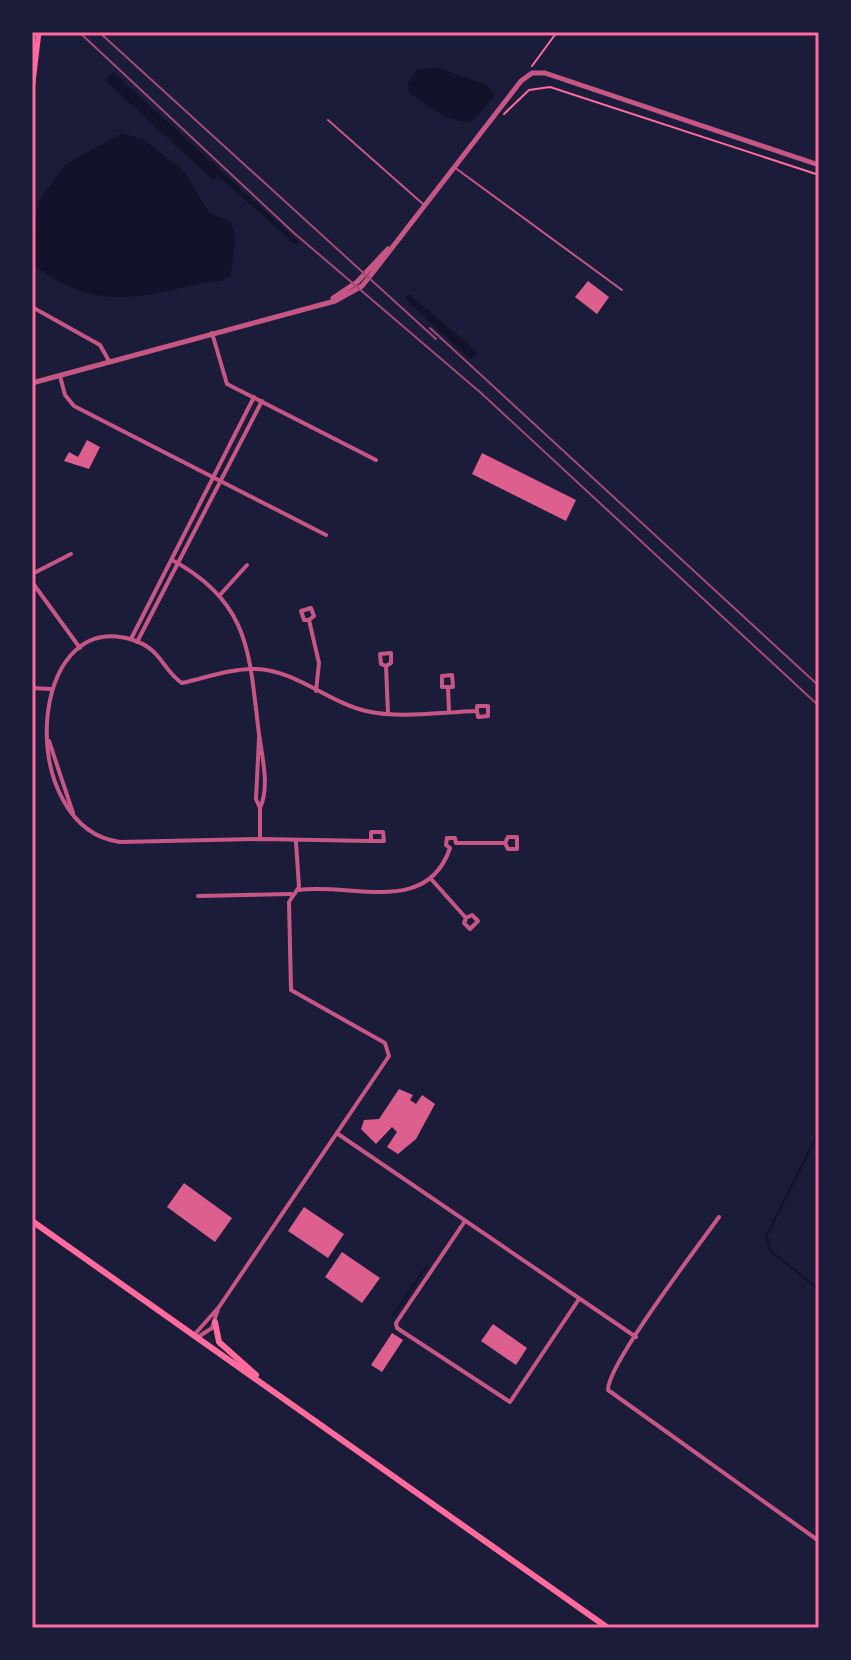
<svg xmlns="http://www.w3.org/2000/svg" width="851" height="1660" font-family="'Asap Condensed',sans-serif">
	<rect width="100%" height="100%" fill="#1b1b3a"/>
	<!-- water -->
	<g fill="#12122b">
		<path d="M 439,68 L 487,85 L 495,95 L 471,123 L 445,117 L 409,93 L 408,83 L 417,69 Z"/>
		<path d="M 113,72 L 299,242 L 296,245 L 218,176 L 213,180 L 105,80 Z"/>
		<path d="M 122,133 L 143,139 L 184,171 L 209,213 L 231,222 L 235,235 L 231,276 C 219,283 202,283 189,286 C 128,301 88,306 35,266 L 33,251 L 37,231 L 34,230 L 39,200 L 66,164 Z"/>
		<path d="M 409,294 L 477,352 L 475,356 L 470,359 L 405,299 Z"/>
	</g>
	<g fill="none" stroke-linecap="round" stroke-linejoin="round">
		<!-- stream -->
		<g stroke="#12122b" stroke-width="2">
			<path d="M 819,1132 L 766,1237 L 771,1251 L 819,1290"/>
			<path d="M 392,1317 L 427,1266"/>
		</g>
	</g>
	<!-- building -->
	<g fill="#dd5f8e">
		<path d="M 588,281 L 609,297 L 597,314 L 575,297 Z"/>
		<path d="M 87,440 L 100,447 L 89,469 L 64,461 L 69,452 L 78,457 Z"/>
		<path d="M 482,453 L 576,500 L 566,521 L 472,474 Z"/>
		<path d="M 399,1089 L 413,1095 L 410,1100 L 416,1104 L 422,1095 L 435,1104 L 416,1139 L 398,1154 L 387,1147 L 397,1132 L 392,1127 L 376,1144 L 361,1129 L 364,1120 L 379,1119 Z"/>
		<path d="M 184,1183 L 232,1218 L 215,1242 L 167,1207 Z"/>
		<path d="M 304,1207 L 344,1234 L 328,1258 L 288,1231 Z"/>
		<path d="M 342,1252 L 380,1278 L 362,1303 L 325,1277 Z"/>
		<path d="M 493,1324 L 527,1348 L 516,1365 L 481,1341 Z"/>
		<path d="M 392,1333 L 403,1340 L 382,1372 L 371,1365 Z"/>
	</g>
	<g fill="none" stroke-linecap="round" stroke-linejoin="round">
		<!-- path -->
		<g stroke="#ff6b9d" stroke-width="2">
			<path d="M 532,66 L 557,32"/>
			<path d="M 504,114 L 529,90 L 550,87 L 819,175"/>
		</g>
		<!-- service -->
		<g stroke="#c65784" stroke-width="2">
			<path d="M 328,120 L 423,204"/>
			<path d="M 454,167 L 622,290"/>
		</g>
		<!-- minor -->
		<g stroke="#c65784" stroke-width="4">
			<path d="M 32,307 L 100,345 L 109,361"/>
			<path d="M 212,333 L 227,384 L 376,460"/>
			<path d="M 60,376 L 65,395 L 74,406 L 326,535"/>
			<path d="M 172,560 C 252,603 249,656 259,734 C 262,757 270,786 260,808"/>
			<path d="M 32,574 L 71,554"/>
			<path d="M 32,582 L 80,648"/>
			<path d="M 219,596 L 247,565"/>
			<path d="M 309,620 L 304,620 L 301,611 L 311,608 L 314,616 L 309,620 L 319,663 L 316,691"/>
			<path d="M 131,639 L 254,397"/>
			<path d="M 137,642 L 262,401"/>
			<path d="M 386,666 L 381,664 L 380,654 L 391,653 L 391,663 L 386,666 L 388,713"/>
			<path d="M 448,687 L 442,687 L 442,676 L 452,675 L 453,687 L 448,687 L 449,712"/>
			<path d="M 32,688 L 51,689"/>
			<path d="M 259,738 L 256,799 L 260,808 L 260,839"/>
			<path d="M 49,741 L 73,813"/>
			<path d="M 447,838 L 455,838 L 456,843 L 505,843 L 508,849 L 517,849 L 517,837 L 508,837 L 505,843"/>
			<path d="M 371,841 L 384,841 L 383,832 L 371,832 L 371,841 L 260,839 L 120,842 C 16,828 25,606 133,640 C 162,649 163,671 182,683 C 205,678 232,668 256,669 C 295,670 328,702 366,711 C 402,719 440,712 477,711 L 478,717 L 488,716 L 488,706 L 477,706 L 477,711"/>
			<path d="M 432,880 L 466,918 L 464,923 L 470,929 L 478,921 L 472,915 L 466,918"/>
			<path d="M 299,890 C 354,883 427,916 450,848 L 446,845 L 447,838"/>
			<path d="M 198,896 L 291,894"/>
			<path d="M 338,1134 L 636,1337"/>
			<path d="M 719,1217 C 699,1245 607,1365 608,1390 L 819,1541"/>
			<path d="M 465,1221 L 396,1323 L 397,1328 L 510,1402 L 579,1299"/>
			<path d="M 194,1335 L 219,1307 L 389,1056 L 385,1043 L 291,990 L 289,902 L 299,887 L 296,842"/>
			<path d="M 198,1337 L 212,1328 L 218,1309"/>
		</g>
		<!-- tertiary -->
		<g stroke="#c65784" stroke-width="5">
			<path d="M 333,298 L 357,282 L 388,249"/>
			<path d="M 32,383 L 335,301 L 362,286 L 374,271 L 521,81 L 532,73 L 545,73 L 819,165"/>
		</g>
		<!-- secondary -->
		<path stroke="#ff6b9d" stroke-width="5" d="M 32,91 L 39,32"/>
		<!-- primary -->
		<g stroke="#ff6b9d" stroke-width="6">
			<path d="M 32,1221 L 608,1628"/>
			<path d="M 215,1322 L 219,1342 L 256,1375"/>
		</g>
		<!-- rail -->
		<g stroke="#a44b75" stroke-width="2">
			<path d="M 79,32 L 294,233 L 481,393 L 819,706"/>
			<path d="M 99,32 L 436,339"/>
			<path d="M 430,328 L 819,686"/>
		</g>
	</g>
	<!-- border -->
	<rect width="851" height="1660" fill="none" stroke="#1b1b3a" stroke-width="68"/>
	<rect x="34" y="34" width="783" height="1592" fill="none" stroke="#ff6b9d" stroke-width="3"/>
</svg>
